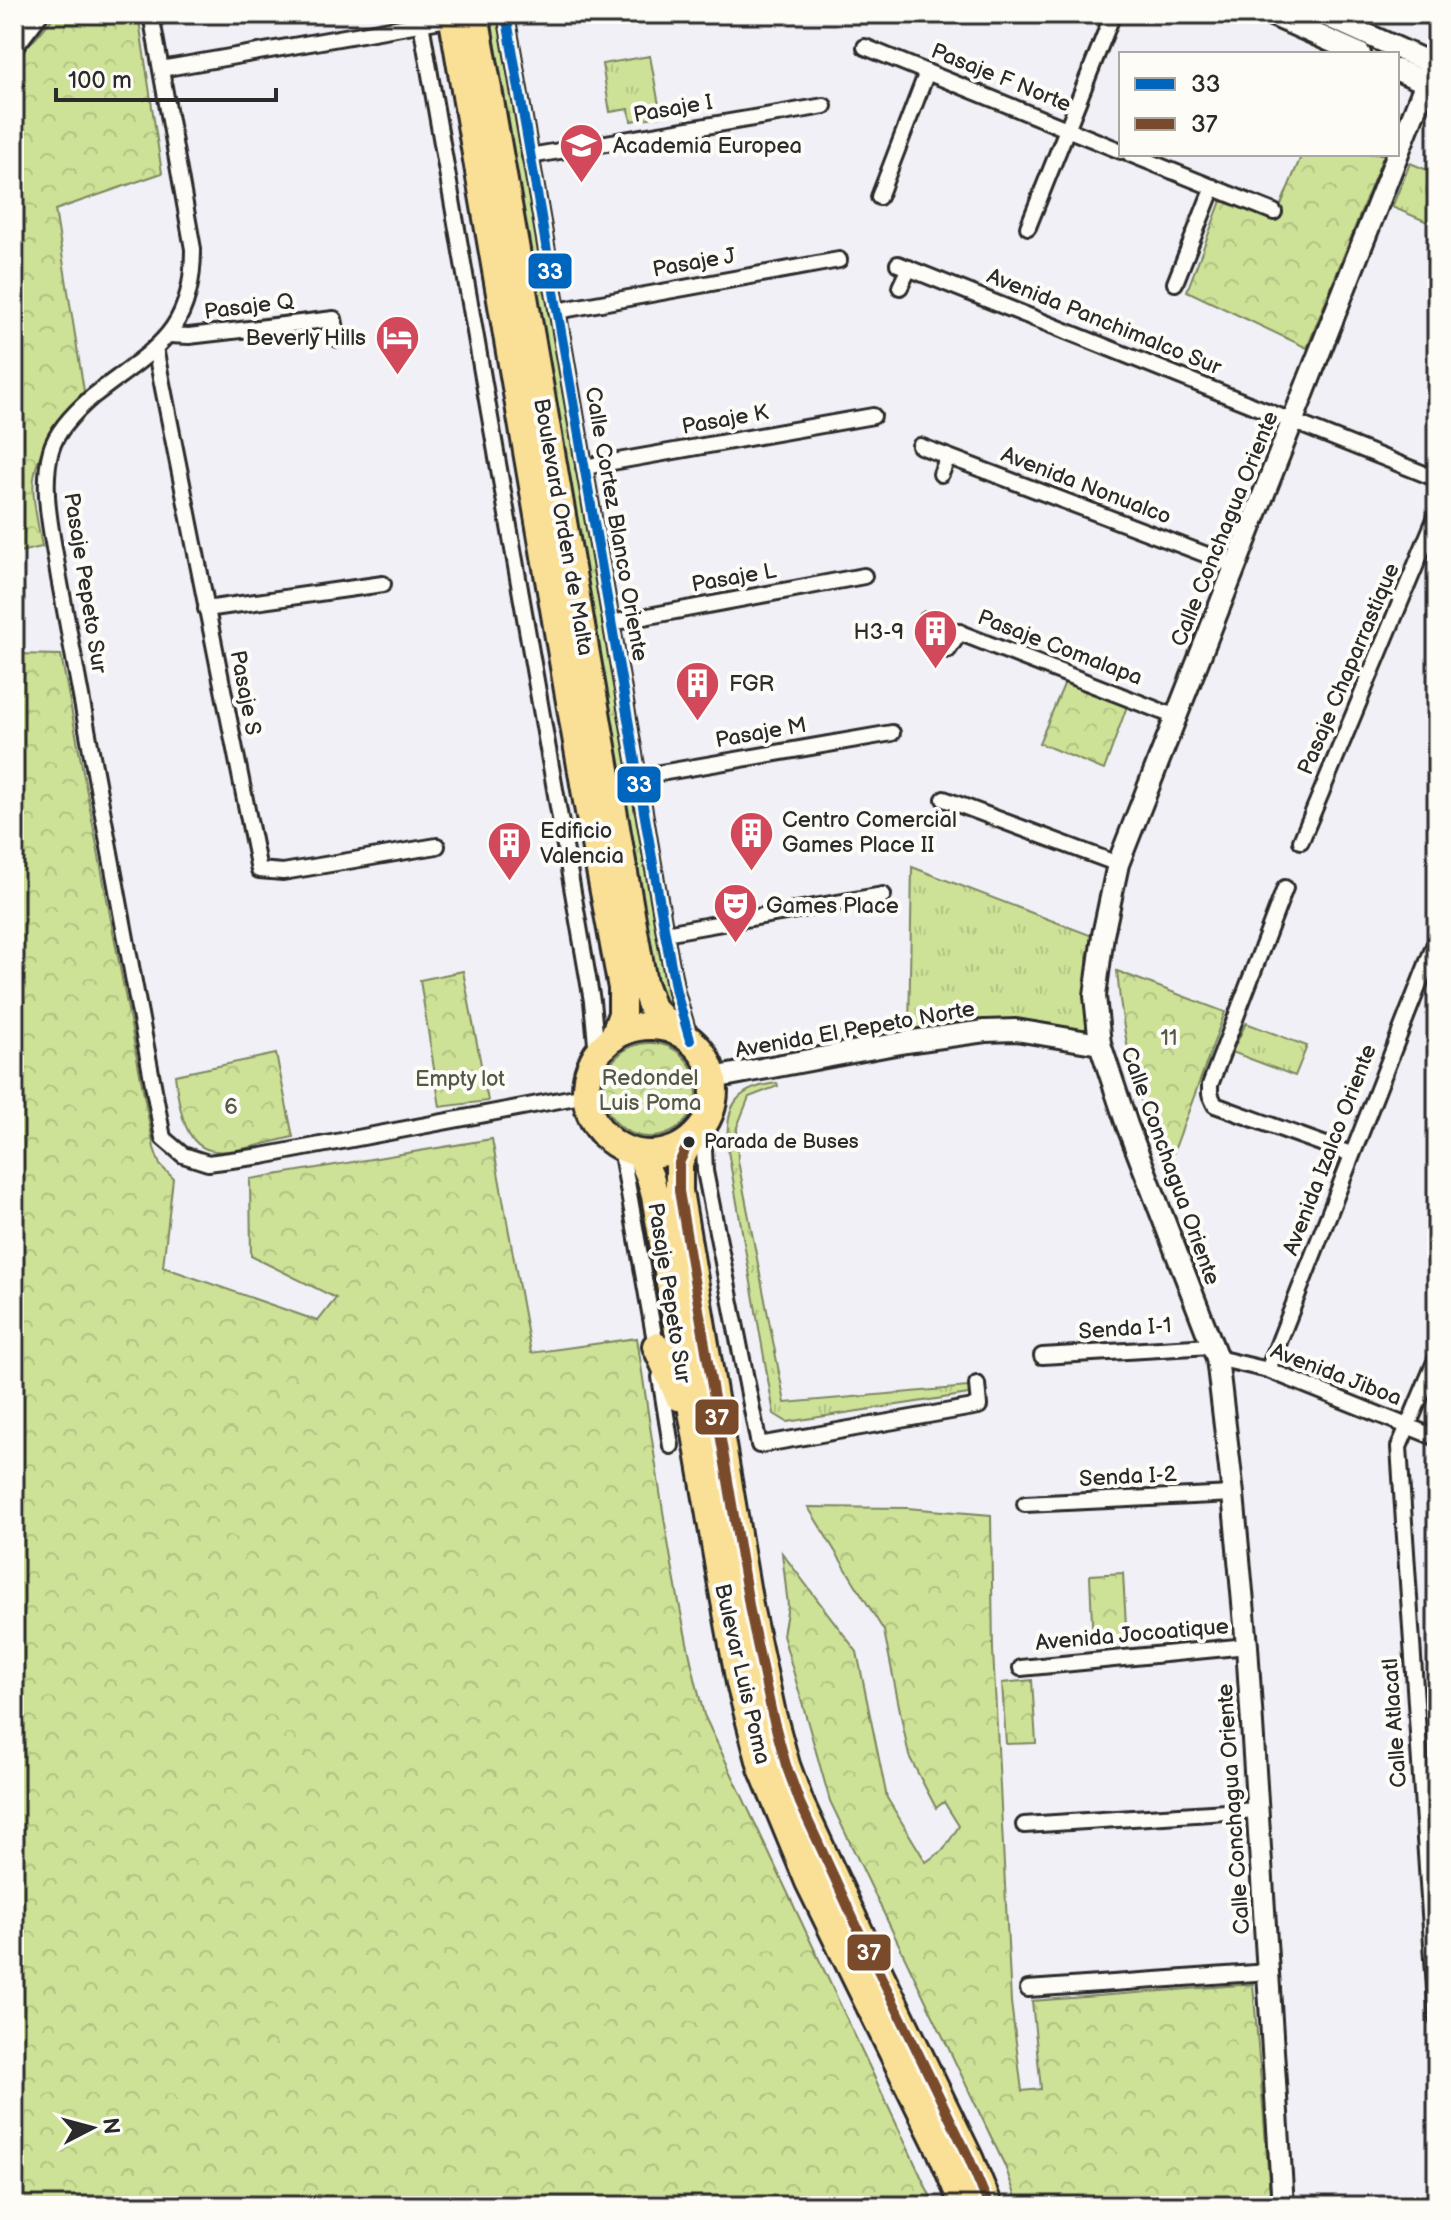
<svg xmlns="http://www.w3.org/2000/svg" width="1451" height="2220" font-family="'Balsamiq Sans',sans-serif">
	<defs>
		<pattern id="grass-tufts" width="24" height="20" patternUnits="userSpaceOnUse" patternTransform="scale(2)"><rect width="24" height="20" fill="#cde297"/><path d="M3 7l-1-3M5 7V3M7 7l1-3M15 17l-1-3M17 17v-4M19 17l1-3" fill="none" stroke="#b0c282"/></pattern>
		<pattern id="forest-crowns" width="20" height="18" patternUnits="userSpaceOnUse" patternTransform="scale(2)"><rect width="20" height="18" fill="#cde297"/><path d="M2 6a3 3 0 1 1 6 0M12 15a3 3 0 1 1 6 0" fill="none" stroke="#b0c282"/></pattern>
	</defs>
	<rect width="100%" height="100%" fill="#f1f0f6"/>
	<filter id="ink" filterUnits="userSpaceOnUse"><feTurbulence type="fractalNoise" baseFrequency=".0125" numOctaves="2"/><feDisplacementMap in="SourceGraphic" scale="16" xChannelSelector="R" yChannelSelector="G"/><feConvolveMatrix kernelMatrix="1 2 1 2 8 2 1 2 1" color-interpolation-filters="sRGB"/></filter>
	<g filter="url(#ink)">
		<!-- grass -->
		<g fill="url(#grass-tufts)" stroke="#7c8661" stroke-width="2">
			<path d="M 503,19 L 677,1017 L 659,993 L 489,21 Z"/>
			<path d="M 650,56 L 661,116 L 631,121 L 629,109 L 610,112 L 602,64 Z"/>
			<path d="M 1410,163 L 1437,174 L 1437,226 L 1392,207 Z"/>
			<path d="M 912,867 L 1095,937 L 1087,956 L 1090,1023 L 1084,1030 L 1033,1021 L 975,1019 L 909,1031 Z"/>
			<path d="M 1246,1023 L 1307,1046 L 1295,1076 L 1232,1052 Z"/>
			<path d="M 777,1083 L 778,1086 L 749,1097 L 737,1127 L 738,1161 L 785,1403 L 968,1387 L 975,1393 L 787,1422 L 774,1414 L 728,1151 C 725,1109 732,1088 777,1083 Z"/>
		</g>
		<!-- forest -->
		<g fill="url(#forest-crowns)" stroke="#7c8661" stroke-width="2">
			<path d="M 56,14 L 138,14 L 162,173 L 55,210 L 84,391 C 62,416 39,443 34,478 C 31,496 39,528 42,547 L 14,553 L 14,58 L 36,38 Z"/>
			<path d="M 1302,154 L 1384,154 L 1307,348 L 1187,291 L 1221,201 L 1275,219 Z"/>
			<path d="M 14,654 L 61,655 L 154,1148 L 160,1165 L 173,1178 L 163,1267 L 318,1321 L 336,1298 L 251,1256 L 250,1179 L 492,1139 L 531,1353 L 637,1338 C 656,1465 672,1591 704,1715 L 935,2206 L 14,2206 Z"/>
			<path d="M 1065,682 L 1127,706 L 1104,770 L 1039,743 Z"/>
			<path d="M 463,971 L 488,1101 L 440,1107 L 420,980 Z"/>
			<path d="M 1117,971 L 1225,1012 L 1167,1170 C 1137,1106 1123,1041 1117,971 Z"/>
			<circle cx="650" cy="1090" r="47"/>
			<path d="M 276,1054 L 293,1137 C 215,1155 186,1174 175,1075 Z"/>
			<path d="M 808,1507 L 907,1508 L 991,1515 L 993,1650 L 1011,2002 L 1022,2091 L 1041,2089 L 1032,2001 L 1253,1984 L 1271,2206 L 1019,2206 L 1005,2166 L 830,1801 L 783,1635 L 788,1606 L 782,1553 L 857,1652 L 887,1798 L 926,1862 L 944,1849 L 959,1826 L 944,1802 L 936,1808 L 909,1756 L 884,1631 Z"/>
			<path d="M 1123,1573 L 1127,1644 L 1093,1646 L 1090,1575 Z"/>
			<path d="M 1032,1680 L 1036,1743 L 1006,1744 L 1002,1683 Z"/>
		</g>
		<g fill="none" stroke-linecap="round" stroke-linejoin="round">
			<defs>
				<g id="street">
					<path d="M 151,14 L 193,249 C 193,335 153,349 92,397 C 77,410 57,429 51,450 C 40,491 53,537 59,578 L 163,1138 L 183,1155 L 208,1163 L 262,1156 L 586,1095"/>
					<path d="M 506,14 L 665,933 L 676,992 L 690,1040"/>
					<path d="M 421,23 L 592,1001 L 597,1054"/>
					<path d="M 865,47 L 1121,151"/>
					<path d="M 161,69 L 453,18"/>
					<path d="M 1130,154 L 1274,212"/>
					<path d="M 530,156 L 824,106"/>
					<path d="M 879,197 L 927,72"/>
					<path d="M 1028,227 L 1113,14"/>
					<path d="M 898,264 L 1437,479"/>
					<path d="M 1175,283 L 1213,187"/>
					<path d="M 900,287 L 909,268"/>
					<path d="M 557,311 L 839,260"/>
					<path d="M 169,335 L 189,336 L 334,319 L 338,339"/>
					<path d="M 155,348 L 259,870 L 283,872 L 437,846"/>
					<path d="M 920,446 L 1236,566"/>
					<path d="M 584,467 L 873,416"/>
					<path d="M 941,474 L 948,457"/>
					<path d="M 206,609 L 383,584"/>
					<path d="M 927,620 L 1176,717"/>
					<path d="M 611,623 L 864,576"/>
					<path d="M 948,650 L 960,632"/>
					<path d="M 637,777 L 892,733"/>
					<path d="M 944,799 L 1118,864"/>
					<path d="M 1301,841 L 1437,514"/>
					<path d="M 1285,888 L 1210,1085 L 1210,1094 L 1215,1105 L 1351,1154"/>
					<path d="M 665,933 L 883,895"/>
					<path d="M 703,1127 L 705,1171 L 759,1445 L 979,1406 L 977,1384"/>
					<path d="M 621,1148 L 657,1352"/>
					<path d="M 1042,1356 L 1211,1346"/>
					<path d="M 1437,1357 L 1399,1447 L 1437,2019"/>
					<path d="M 1217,1358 L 1268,1370 L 1437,1438"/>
					<path d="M 1268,1370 L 1434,946"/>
					<path d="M 660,1377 L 671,1446"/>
					<path d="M 1025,1504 L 1233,1494"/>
					<path d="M 1021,1668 L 1247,1646"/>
					<path d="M 1024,1825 L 1257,1810"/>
					<path d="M 1028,1989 L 1269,1972"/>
				</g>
				<g id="secondary">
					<path d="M 1270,14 L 1360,54"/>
					<path d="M 1322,14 L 1437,66"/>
					<path d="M 14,44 L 37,14"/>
					<path d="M 1397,70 L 1437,87"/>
					<path d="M 713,1078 L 906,1042 L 985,1031 L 1016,1030 L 1100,1044"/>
					<path d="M 1283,2206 L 1247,1646 L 1233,1494 L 1217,1358 L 1127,1125 L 1100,1044 L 1095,996 L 1103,935 L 1118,864 L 1437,54"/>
				</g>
				<g id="highway">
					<path d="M 452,14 L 587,801 L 622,988 L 622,1014 L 613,1038"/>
					<path d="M 475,14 L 643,983 L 652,1008 L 673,1030"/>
					<circle cx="650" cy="1090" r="64"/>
					<path d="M 689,1142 L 679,1163 L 679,1191 L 750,1611 L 772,1714 L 786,1765 L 800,1803 L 859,1931 L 969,2158 L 989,2206"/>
					<path d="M 640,1154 L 650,1177 L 655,1196 L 722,1585 L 740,1683 L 762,1768 L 809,1882 L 941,2151 L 964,2206"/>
					<path d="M 656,1346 L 679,1397"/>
				</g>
			</defs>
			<!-- street casing -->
			<use href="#street" stroke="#2b2b2b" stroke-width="20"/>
			<!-- secondary casing -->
			<use href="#secondary" stroke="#2b2b2b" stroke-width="26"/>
			<!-- highway casing -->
			<use href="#highway" stroke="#2b2b2b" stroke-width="32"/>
			<!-- street -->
			<use href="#street" stroke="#fdfcf7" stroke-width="14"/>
			<!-- secondary -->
			<use href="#secondary" stroke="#fdfcf7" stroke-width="20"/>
			<!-- highway -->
			<use href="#highway" stroke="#fadf96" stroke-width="26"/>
			<defs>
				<path id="bus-1" d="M 506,14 L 665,933 L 676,992 L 690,1040"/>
				<path id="bus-2" d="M 689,1142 L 679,1163 L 679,1191 L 750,1611 L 772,1714 L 786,1765 L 800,1803 L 859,1931 L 969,2158 L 989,2206"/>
			</defs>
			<!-- bus-1 casing -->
			<use href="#bus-1" stroke="#fdfcf7" stroke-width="16"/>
			<!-- bus-2 casing -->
			<use href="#bus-2" stroke="#fdfcf7" stroke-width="16"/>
			<!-- bus-1 -->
			<use href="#bus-1" stroke="#0065bd" stroke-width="10"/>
			<!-- bus-2 -->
			<use href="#bus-2" stroke="#7a4b2a" stroke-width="10"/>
		</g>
	</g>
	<!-- icons -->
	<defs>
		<symbol id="school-pin" viewBox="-11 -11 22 30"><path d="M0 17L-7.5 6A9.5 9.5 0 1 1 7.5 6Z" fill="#d1495b" stroke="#fdfcf7"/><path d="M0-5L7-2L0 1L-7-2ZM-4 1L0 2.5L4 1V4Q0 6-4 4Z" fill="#fff"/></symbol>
		<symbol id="hotel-pin" viewBox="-11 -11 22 30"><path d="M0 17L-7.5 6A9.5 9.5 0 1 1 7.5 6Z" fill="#d1495b" stroke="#fdfcf7"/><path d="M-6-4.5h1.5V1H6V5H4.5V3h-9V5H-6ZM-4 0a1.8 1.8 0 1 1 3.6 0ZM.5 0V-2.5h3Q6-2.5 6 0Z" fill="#fff"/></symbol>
		<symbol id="building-pin" viewBox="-11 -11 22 30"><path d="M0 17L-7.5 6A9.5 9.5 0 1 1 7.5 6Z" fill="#d1495b" stroke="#fdfcf7"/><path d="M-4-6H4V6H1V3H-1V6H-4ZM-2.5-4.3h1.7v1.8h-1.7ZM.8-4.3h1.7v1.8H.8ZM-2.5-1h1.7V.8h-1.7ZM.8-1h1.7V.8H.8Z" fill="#fff"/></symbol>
		<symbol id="theatre-pin" viewBox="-11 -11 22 30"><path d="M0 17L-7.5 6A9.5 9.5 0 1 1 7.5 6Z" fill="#d1495b" stroke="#fdfcf7"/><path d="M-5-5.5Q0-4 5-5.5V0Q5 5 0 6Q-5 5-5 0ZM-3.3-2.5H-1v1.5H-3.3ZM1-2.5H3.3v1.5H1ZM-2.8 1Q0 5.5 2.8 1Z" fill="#fff"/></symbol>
	</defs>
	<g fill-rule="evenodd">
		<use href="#school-pin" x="556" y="120" width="51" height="69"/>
		<use href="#hotel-pin" x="372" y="312" width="51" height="69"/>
		<use href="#building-pin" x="910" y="606" width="51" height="69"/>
		<use href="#building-pin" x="672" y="658" width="51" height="69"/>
		<use href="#building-pin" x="726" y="808" width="51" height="69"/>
		<use href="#building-pin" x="484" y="818" width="51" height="69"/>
		<use href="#theatre-pin" x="710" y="880" width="51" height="69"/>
	</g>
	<!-- markers -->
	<circle fill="#2b2b2b" stroke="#fdfcf7" stroke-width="3" cx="689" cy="1142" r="7"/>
	<g text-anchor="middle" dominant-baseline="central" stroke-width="8" stroke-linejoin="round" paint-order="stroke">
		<!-- bus labels -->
		<g font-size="20" fill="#2b2b2b" stroke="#fdfcf7" text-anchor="start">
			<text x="704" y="1142">Parada de Buses</text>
		</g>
		<!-- street labels -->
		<g font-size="22" fill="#2b2b2b" stroke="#fdfcf7">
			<text transform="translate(1001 78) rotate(22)">Pasaje F Norte</text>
			<text transform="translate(673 109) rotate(-10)">Pasaje I</text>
			<text transform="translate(694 263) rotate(-10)">Pasaje J</text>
			<text transform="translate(249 307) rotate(-7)">Pasaje Q</text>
			<text transform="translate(1104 322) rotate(22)">Avenida Panchimalco Sur</text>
			<text transform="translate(725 420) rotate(-10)">Pasaje K</text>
			<text transform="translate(1086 486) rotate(21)">Avenida Nonualco</text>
			<text transform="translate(616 524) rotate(80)">Calle Cortez Blanco Oriente</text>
			<text transform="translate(563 527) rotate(80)">Boulevard Orden de Malta</text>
			<text transform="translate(1225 529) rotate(-68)">Calle Conchagua Oriente</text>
			<text transform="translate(734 578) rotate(-10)">Pasaje L</text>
			<text transform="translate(85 583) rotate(81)">Pasaje Pepeto Sur</text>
			<text transform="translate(1060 648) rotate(21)">Pasaje Comalapa</text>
			<text transform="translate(1349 669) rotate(-67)">Pasaje Chaparrastique</text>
			<text transform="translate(245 693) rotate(79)">Pasaje S</text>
			<text transform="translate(761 733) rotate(-10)">Pasaje M</text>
			<text transform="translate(855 1030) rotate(-10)">Avenida El Pepeto Norte</text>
			<text transform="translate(1330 1150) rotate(-69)">Avenida Izalco Oriente</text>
			<text transform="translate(1170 1166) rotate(70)">Calle Conchagua Oriente</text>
			<text transform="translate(669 1293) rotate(81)">Pasaje Pepeto Sur</text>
			<text transform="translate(1125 1329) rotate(-4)">Senda I-1</text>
			<text transform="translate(1336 1375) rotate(21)">Avenida Jiboa</text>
			<text transform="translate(1128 1477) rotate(-3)">Senda I-2</text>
			<text transform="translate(1132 1635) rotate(-5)">Avenida Jocoatique</text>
			<text transform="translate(742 1674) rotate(77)">Bulevar Luis Poma</text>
			<text transform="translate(1395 1723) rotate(-94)">Calle Atlacatl</text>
			<text transform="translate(1234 1809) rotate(-94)">Calle Conchagua Oriente</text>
		</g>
		<!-- poi labels -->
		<g font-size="22" fill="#2b2b2b" stroke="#fdfcf7" text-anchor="start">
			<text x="613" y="146">Academia Europea</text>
			<text x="366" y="338" text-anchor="end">Beverly Hills</text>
			<text x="904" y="632" text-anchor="end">H3-9</text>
			<text x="729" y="684">FGR</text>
			<text x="782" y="820">Centro Comercial<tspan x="782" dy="25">Games Place II</tspan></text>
			<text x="540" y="831">Edificio<tspan x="540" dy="25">Valencia</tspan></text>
			<text x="766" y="906">Games Place</text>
		</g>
		<!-- park labels -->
		<g font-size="22" fill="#545946" stroke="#fdfcf7">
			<text x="1169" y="1038">11</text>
			<text x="650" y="1078">Redondel<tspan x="650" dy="25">Luis Poma</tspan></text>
			<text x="460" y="1079">Empty lot</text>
			<text x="231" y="1107">6</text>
		</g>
	</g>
	<g stroke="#fdfcf7" stroke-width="3">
		<rect x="527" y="252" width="46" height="38" rx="8" fill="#0065bd"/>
		<rect x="616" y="765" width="46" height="39" rx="8" fill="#0065bd"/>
		<rect x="694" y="1398" width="46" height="38" rx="8" fill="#7a4b2a"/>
		<rect x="846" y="1933" width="46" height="39" rx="8" fill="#7a4b2a"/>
	</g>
	<g font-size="22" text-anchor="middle" font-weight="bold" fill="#fff">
		<text x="550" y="279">33</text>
		<text x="639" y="792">33</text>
		<text x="717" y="1425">37</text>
		<text x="869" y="1960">37</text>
	</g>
	<!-- margin -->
	<rect width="1451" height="2220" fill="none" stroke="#fdfcf7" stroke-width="48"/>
	<rect x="24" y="24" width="1403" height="2172" fill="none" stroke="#2b2b2b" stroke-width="3" filter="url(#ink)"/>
	<!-- legend -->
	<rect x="1119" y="52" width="280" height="104" fill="#fdfcf7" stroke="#a9a8a5" stroke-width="2"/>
	<rect x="1135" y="78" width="40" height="12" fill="#0065bd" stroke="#a9a8a5" stroke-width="2"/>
	<text x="1191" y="92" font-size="24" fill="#2b2b2b">33</text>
	<rect x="1135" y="118" width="40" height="12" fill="#7a4b2a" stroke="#a9a8a5" stroke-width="2"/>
	<text x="1191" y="132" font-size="24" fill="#2b2b2b">37</text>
	<!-- north arrow -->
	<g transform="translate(92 2128) rotate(84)" stroke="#fdfcf7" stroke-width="6" paint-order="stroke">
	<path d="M0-6L14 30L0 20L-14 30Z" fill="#2b2b2b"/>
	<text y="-12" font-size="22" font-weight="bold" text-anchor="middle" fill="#2b2b2b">N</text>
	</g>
	<!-- scale -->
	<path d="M56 88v12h220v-12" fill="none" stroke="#2b2b2b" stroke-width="4"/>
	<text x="68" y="88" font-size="24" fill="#2b2b2b" stroke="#fdfcf7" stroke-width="6" paint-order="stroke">100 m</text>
</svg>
